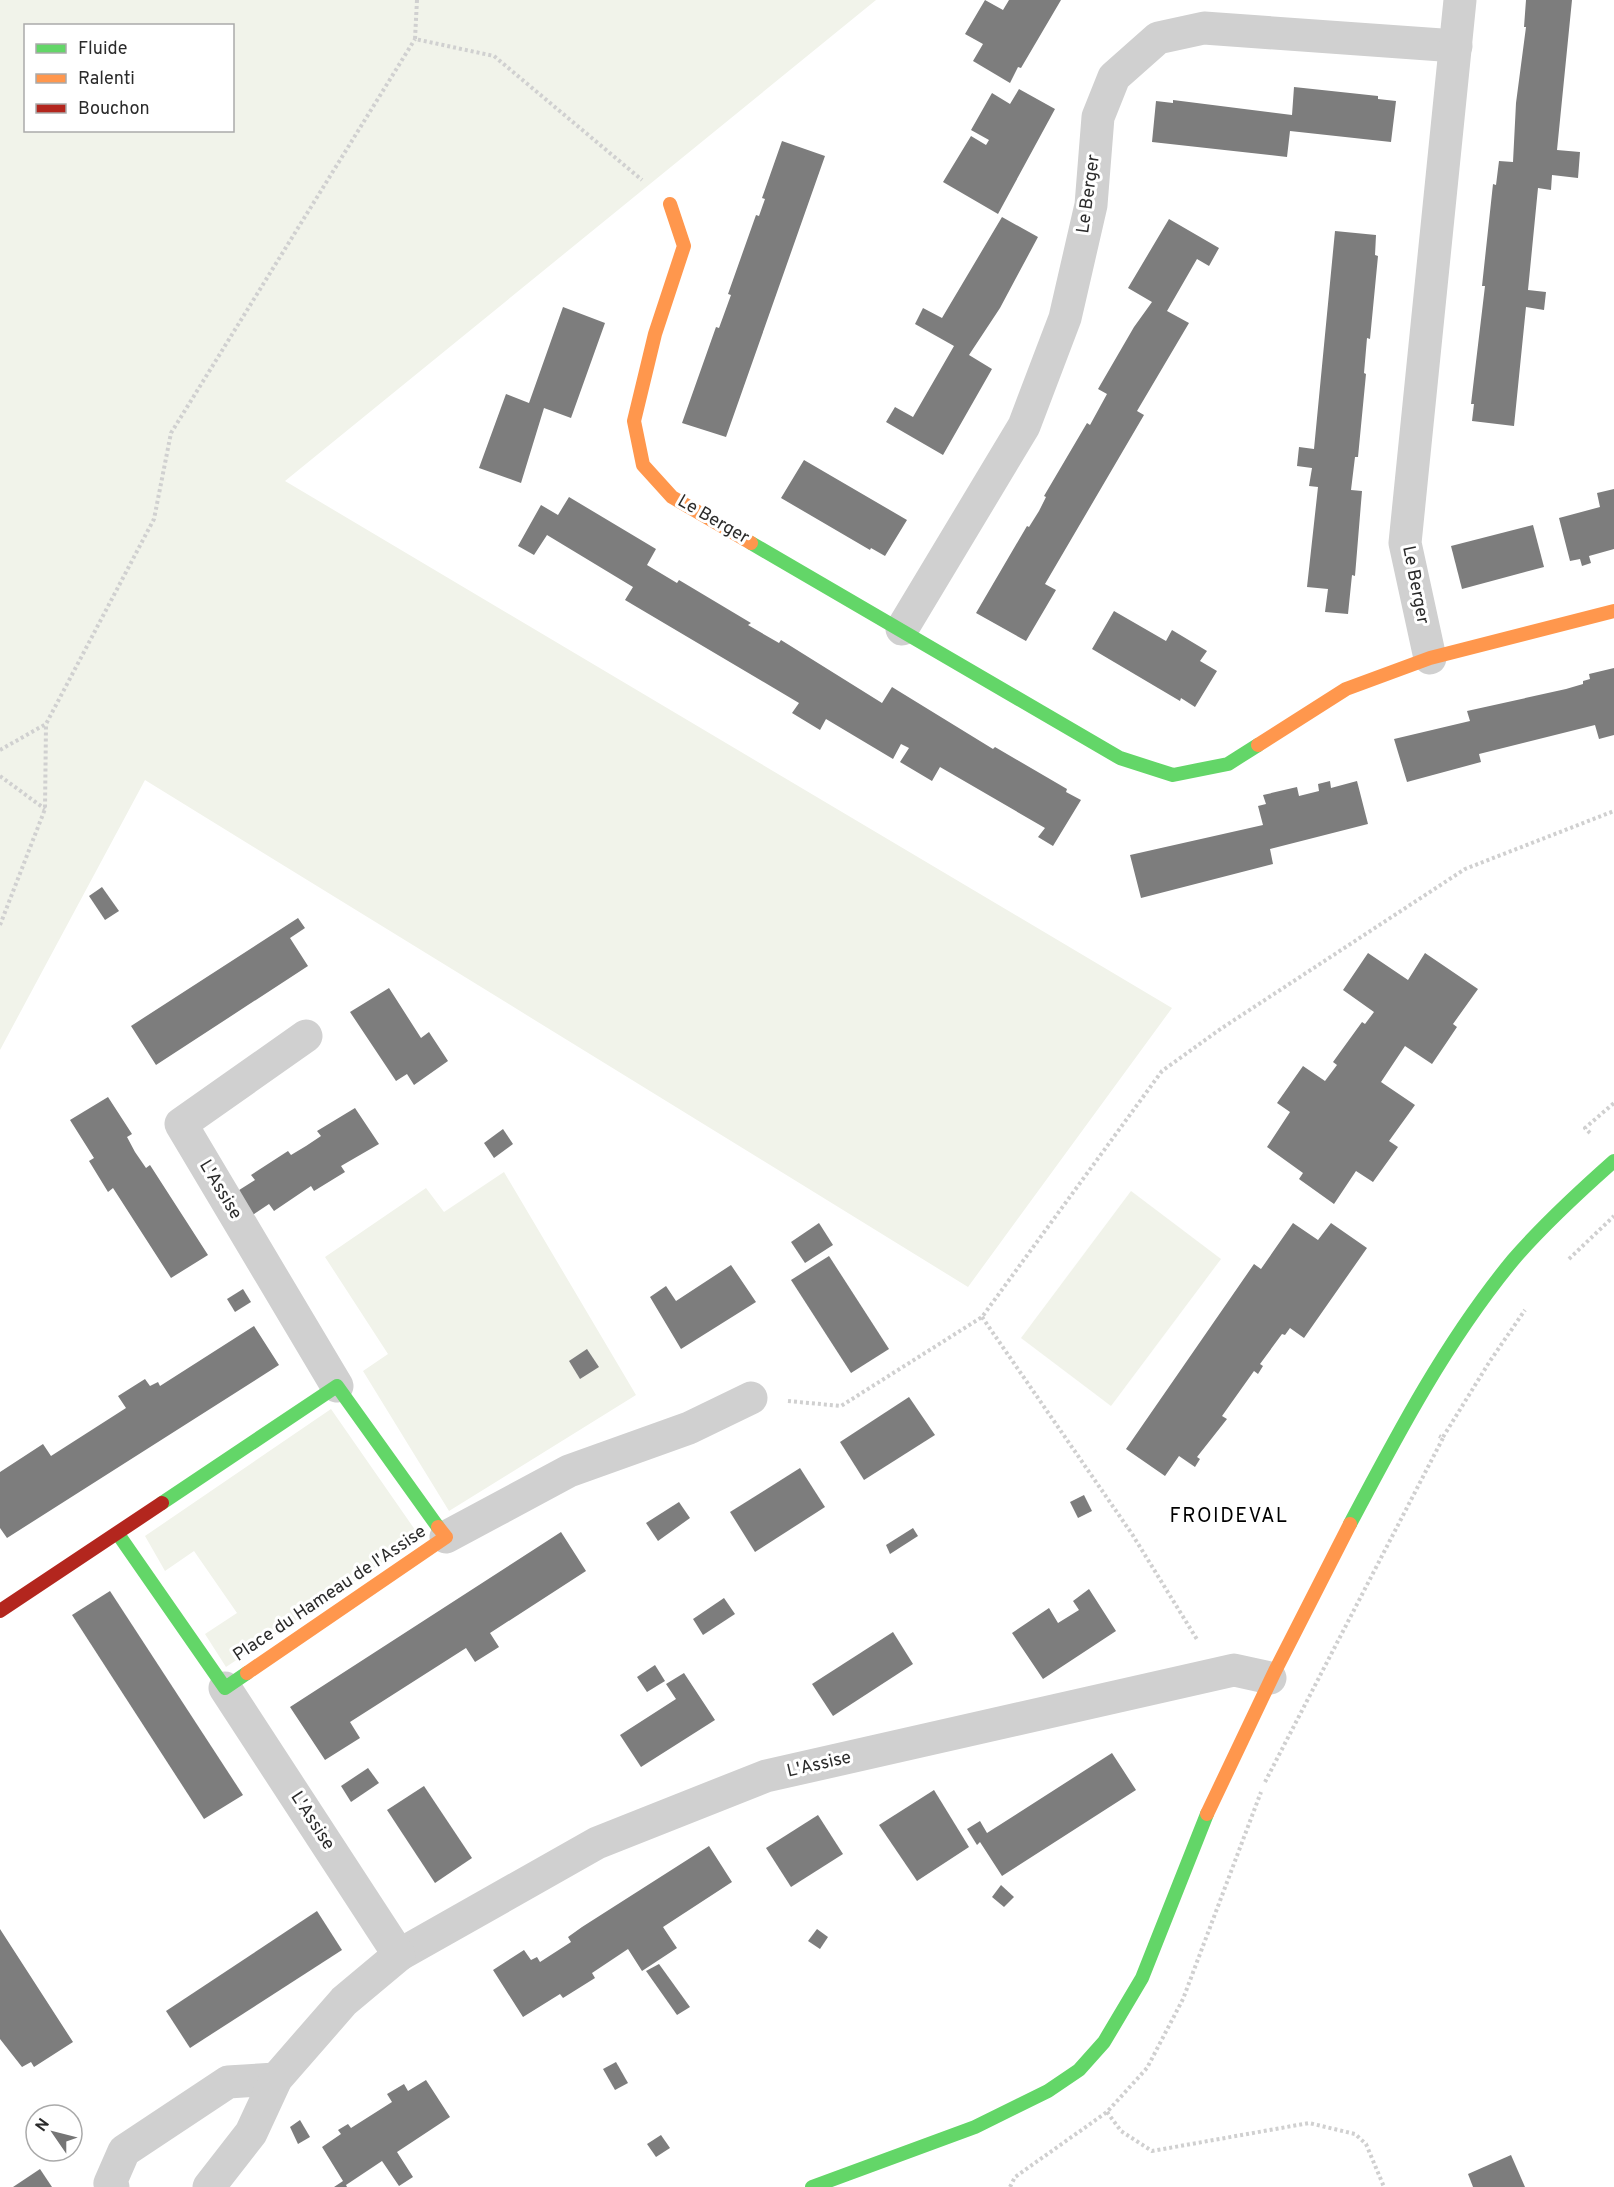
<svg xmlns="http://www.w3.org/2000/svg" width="1614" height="2187" font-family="Overpass,sans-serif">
	<rect width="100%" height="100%" fill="#fff"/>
	<!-- green -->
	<g fill="#f1f3ea" fill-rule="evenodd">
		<path d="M 0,0 L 876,0 L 285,481 L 1172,1008 L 968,1287 L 145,780 L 0,1050 ZM 26,26 L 232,26 L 232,130 L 26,130 Z"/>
		<path d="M 504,1172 L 636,1395 L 449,1511 L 363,1371 L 388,1354 L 325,1257 L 426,1188 L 444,1212 Z"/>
		<path d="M 1131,1191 L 1221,1259 L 1111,1406 L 1021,1338 Z"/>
		<path d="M 331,1409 L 420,1537 L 226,1667 L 205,1634 L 237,1613 L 194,1551 L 165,1571 L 145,1536 Z"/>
	</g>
	<!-- building -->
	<g fill="#7d7d7d">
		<path d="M 985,0 L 1003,10 L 1009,0 L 1061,0 L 1021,68 L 1018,67 L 1010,83 L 973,61 L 983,44 L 965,34 Z"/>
		<path d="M 1526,0 L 1572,0 L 1557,150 L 1580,152 L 1578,178 L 1552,175 L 1551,190 L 1538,188 L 1528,290 L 1546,292 L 1544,310 L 1526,307 L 1514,426 L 1472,421 L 1474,404 L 1471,404 L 1485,286 L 1482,286 L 1493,184 L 1496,185 L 1499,161 L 1513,162 L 1516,103 L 1526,27 L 1524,27 Z"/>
		<path d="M 1294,87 L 1378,96 L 1378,99 L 1396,101 L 1391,142 L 1290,131 L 1287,157 L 1152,142 L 1156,101 L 1173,103 L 1173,100 L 1292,115 Z"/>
		<path d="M 1019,89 L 1055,109 L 998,214 L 943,182 L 971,136 L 986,145 L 989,140 L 971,130 L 992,93 L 1010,104 Z"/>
		<path d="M 782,141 L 825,156 L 726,437 L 682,423 L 716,327 L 719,328 L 731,295 L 728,294 L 756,215 L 759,216 L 765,199 L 762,198 Z"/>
		<path d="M 1002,217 L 1038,237 L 1000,308 L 969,355 L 992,369 L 943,455 L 886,422 L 895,407 L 913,417 L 954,346 L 915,324 L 923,308 L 942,318 Z"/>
		<path d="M 1169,219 L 1219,248 L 1209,266 L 1197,259 L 1167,311 L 1189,323 L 1137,411 L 1144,415 L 1045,584 L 1056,590 L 1026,641 L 976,613 L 1027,526 L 1029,527 L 1039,511 L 1046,497 L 1044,496 L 1087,423 L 1090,425 L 1107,394 L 1098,389 L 1134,327 L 1152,302 L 1128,288 Z"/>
		<path d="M 1335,231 L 1376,235 L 1375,255 L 1378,256 L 1370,339 L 1367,338 L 1364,373 L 1366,374 L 1358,457 L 1355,457 L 1351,490 L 1362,491 L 1355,576 L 1352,575 L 1348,614 L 1325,612 L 1328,589 L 1307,587 L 1318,487 L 1309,486 L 1312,468 L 1297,466 L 1299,447 L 1314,449 Z"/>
		<path d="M 563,307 L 605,323 L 571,418 L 544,408 L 521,483 L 479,468 L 506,394 L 529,403 Z"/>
		<path d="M 804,460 L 907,520 L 885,556 L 871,548 L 870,550 L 781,498 Z"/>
		<path d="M 1614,489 L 1614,549 L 1589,556 L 1591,563 L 1582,566 L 1580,559 L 1570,561 L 1559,518 L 1600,507 L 1597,493 Z"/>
		<path d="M 569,497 L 656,549 L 647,565 L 677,583 L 679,580 L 751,623 L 748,625 L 779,643 L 781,640 L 882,703 L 892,687 L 993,749 L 995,747 L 1067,789 L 1066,792 L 1081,800 L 1053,846 L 1038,837 L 1045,828 L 940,767 L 932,781 L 900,762 L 909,748 L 901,744 L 893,759 L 826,719 L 820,730 L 792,713 L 799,703 L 625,600 L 633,587 L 547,535 L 534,555 L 518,546 L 541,505 L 558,515 Z"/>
		<path d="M 1533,525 L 1544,567 L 1462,589 L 1451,546 Z"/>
		<path d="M 1114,611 L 1166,641 L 1172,630 L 1207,651 L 1200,661 L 1217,671 L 1195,707 L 1181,698 L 1180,701 L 1092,649 Z"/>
		<path d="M 1614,668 L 1614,735 L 1599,739 L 1595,725 L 1479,754 L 1481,762 L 1407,782 L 1394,739 L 1470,721 L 1467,711 L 1566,689 L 1583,684 L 1583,681 L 1590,679 L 1589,674 Z"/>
		<path d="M 1330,781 L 1331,788 L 1357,781 L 1368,824 L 1270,849 L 1273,864 L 1141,898 L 1130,855 L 1263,825 L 1258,806 L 1266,804 L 1263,795 L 1297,787 L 1299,796 L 1319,791 L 1318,784 Z"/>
		<path d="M 102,887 L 119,911 L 105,920 L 89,896 Z"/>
		<path d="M 298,918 L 305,928 L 290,938 L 308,966 L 156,1065 L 131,1026 Z"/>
		<path d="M 1368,953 L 1408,980 L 1425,953 L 1478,989 L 1453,1024 L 1457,1027 L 1432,1064 L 1405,1046 L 1381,1082 L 1415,1105 L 1389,1141 L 1398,1147 L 1373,1182 L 1356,1171 L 1334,1204 L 1299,1179 L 1303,1173 L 1267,1147 L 1290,1112 L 1277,1103 L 1303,1066 L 1325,1081 L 1337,1065 L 1333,1062 L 1362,1022 L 1365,1024 L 1374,1012 L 1343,990 Z"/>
		<path d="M 389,988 L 421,1038 L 429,1032 L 448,1061 L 414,1085 L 407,1074 L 396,1081 L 350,1012 Z"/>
		<path d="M 108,1097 L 132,1134 L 127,1137 L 135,1152 L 146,1168 L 150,1165 L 208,1255 L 171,1278 L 113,1188 L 108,1192 L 89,1161 L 94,1158 L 70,1120 Z"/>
		<path d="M 355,1108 L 379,1144 L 341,1166 L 345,1172 L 314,1191 L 311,1186 L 274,1211 L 269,1204 L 251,1216 L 236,1192 L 255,1180 L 251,1175 L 288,1151 L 291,1155 L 306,1146 L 321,1136 L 317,1131 Z"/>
		<path d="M 503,1129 L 513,1144 L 494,1158 L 484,1143 Z"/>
		<path d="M 819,1223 L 833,1245 L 805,1263 L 791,1242 Z"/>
		<path d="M 1293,1223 L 1318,1240 L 1331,1223 L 1367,1248 L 1304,1338 L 1290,1328 L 1285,1335 L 1282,1334 L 1260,1364 L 1263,1366 L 1258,1374 L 1254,1371 L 1222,1416 L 1227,1419 L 1197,1457 L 1200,1459 L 1195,1467 L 1179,1456 L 1165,1476 L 1126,1449 L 1254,1264 L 1261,1269 Z"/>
		<path d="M 829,1256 L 889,1349 L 851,1373 L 791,1280 Z"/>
		<path d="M 731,1265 L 756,1302 L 681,1349 L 650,1297 L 666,1286 L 676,1301 Z"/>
		<path d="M 243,1289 L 251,1302 L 235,1312 L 227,1299 Z"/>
		<path d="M 254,1326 L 279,1365 L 7,1538 L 0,1528 L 0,1472 L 43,1444 L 51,1456 L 126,1408 L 118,1396 L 145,1379 L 150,1386 L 158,1382 L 160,1386 Z"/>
		<path d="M 587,1349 L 599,1367 L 580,1379 L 569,1361 Z"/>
		<path d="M 909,1397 L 935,1435 L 864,1480 L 840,1442 Z"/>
		<path d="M 800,1468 L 825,1507 L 755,1552 L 730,1512 Z"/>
		<path d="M 1084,1495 L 1092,1511 L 1078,1518 L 1070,1502 Z"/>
		<path d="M 679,1502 L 690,1518 L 658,1541 L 646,1523 Z"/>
		<path d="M 913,1528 L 918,1536 L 890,1554 L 886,1545 Z"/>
		<path d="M 561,1532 L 586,1571 L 490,1633 L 499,1647 L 475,1662 L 466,1648 L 350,1722 L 360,1738 L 325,1760 L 290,1707 Z"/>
		<path d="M 1089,1589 L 1116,1631 L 1043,1679 L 1012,1633 L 1049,1608 L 1058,1623 L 1079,1610 L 1073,1601 Z"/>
		<path d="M 110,1591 L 243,1795 L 204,1819 L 72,1615 Z"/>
		<path d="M 724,1598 L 735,1614 L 703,1635 L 693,1619 Z"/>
		<path d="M 893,1632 L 913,1664 L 833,1716 L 812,1684 Z"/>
		<path d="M 655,1665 L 665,1681 L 647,1692 L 637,1677 Z"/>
		<path d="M 684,1673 L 715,1720 L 641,1767 L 620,1735 L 676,1699 L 666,1684 Z"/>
		<path d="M 1112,1753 L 1136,1790 L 1002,1876 L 980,1842 L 977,1845 L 967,1829 L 980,1821 L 987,1833 Z"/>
		<path d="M 368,1768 L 379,1783 L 351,1802 L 341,1786 Z"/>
		<path d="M 424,1786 L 472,1858 L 435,1883 L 387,1810 Z"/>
		<path d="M 934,1790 L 969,1847 L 917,1881 L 879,1825 Z"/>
		<path d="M 818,1815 L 843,1854 L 791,1887 L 766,1848 Z"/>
		<path d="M 709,1846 L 732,1882 L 663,1927 L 677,1948 L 642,1971 L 628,1949 L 592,1973 L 595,1978 L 563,1998 L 560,1994 L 523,2017 L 493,1970 L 524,1950 L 531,1960 L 537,1957 L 540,1962 L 571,1942 L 568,1937 L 582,1927 Z"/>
		<path d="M 1001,1885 L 1014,1897 L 1004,1907 L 992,1897 Z"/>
		<path d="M 317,1911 L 342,1950 L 190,2048 L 166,2011 Z"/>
		<path d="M 0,1929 L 73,2042 L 34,2067 L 31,2062 L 22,2067 L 0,2039 Z"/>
		<path d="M 817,1929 L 828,1937 L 820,1949 L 808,1941 Z"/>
		<path d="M 659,1964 L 690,2007 L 677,2015 L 646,1971 Z"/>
		<path d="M 616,2062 L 628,2083 L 615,2090 L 603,2069 Z"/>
		<path d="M 426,2080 L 450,2117 L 397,2152 L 413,2177 L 399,2186 L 382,2161 L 346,2185 L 347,2187 L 334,2187 L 343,2181 L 322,2147 L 341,2134 L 338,2130 L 348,2124 L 351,2128 L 392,2102 L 387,2094 L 404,2084 L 408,2091 Z"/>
		<path d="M 300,2120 L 310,2137 L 298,2144 L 290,2127 Z"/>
		<path d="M 661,2135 L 670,2148 L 656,2157 L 647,2144 Z"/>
		<path d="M 1511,2155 L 1525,2187 L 1473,2187 L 1468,2174 Z"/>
		<path d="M 40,2169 L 52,2187 L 13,2187 Z"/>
	</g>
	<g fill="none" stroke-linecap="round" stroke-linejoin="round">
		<!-- path -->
		<g stroke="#d0d0d0" stroke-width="4" stroke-dasharray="3 3" stroke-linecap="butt">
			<path d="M 417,0 L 415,39 L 494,56 L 642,180"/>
			<path d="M 0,750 L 46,724 L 154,519 L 171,433 L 415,39"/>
			<path d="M 0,776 L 45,809"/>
			<path d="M 0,925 L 45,809 L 46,724"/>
			<path d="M 1590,1133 L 1585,1128 L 1614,1103"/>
			<path d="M 1569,1259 L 1614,1216"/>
			<path d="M 982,1317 L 1132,1534 L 1198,1641"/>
			<path d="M 788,1401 L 841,1406 L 982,1317 L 1162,1071 L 1222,1028 L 1465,869 L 1614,811"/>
			<path d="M 1443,1437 L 1490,1361 L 1525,1310"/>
			<path d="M 1265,1782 L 1443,1438 L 1439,1436"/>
			<path d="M 1107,2112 L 1121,2131 L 1152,2151 L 1309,2123 L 1355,2134 L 1366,2144 L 1384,2187"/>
			<path d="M 1010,2187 L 1015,2177 L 1107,2112 L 1147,2068 L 1183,1999 L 1261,1792"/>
		</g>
		<!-- street -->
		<g stroke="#d0d0d0" stroke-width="33">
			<path d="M 902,629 L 1024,426 L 1065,318 L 1091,205 L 1098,117 L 1114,77 L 1158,38 L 1204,28 L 1456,46"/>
			<path d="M 1430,658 L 1405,543 L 1460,0"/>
			<path d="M 306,1036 L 181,1124 L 337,1386"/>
			<path d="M 446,1537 L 569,1471 L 689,1428 L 751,1398"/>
			<path d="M 399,1955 L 597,1843 L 766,1776 L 1234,1670 L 1270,1678"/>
			<path d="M 113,2187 L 110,2183 L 124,2151 L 228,2082 L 276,2079"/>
			<path d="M 209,2187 L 251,2133 L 276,2079 L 344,2001 L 399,1955 L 225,1688"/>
		</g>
		<!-- fast -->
		<g stroke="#63d668" stroke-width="14">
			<path d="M 751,543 L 1120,758 L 1173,775 L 1228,764 L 1258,745"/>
			<path d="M 162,1503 L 337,1386 L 438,1527"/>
			<path d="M 1350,1524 C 1398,1433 1447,1340 1513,1260 C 1544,1224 1579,1192 1614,1161"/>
			<path d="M 118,1534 L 225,1688 L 247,1673"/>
			<path d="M 812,2187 L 975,2127 L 1048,2091 L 1079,2070 L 1104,2042 L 1142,1978 L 1207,1814"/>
		</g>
		<!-- slow -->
		<g stroke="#ff974d" stroke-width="14">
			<path d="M 670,204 L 684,246 L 655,334 L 634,421 L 643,465 L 672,497 L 751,543"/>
			<path d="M 1258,745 L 1346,689 L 1430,658 L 1614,611"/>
			<path d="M 247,1673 L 446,1537 L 438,1527"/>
			<path d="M 1207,1814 L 1275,1671 L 1350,1524"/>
		</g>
		<!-- jam -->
		<path stroke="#b3261e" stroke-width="14" d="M 0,1611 L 162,1503"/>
	</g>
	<g text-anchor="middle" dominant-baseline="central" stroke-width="6" stroke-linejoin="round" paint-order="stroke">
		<!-- street labels -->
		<g font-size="18" fill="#2b2b2b" stroke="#fff">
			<text transform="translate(1089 194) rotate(-82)">Le Berger</text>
			<text transform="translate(713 520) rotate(30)">Le Berger</text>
			<text transform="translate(1415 585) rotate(79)">Le Berger</text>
			<text transform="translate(220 1190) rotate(59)">L'Assise</text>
			<text transform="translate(330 1594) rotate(-34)">Place du Hameau de l'Assise</text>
			<text transform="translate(819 1765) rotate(-13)">L'Assise</text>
			<text transform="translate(312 1821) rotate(57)">L'Assise</text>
		</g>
		<!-- neighbourhood labels -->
		<g font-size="20" letter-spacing="1.5" fill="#000" stroke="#fff">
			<text x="1229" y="1517">FROIDEVAL</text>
		</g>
	</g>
	<!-- legend -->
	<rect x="24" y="24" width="210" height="108" fill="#ffffff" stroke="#aaaaaa" stroke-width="1.5"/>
	<rect x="36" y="44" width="30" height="9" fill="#63d668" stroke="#aaaaaa" stroke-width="1.5"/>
	<text x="78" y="54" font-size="18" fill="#2b2b2b">Fluide</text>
	<rect x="36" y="74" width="30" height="9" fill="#ff974d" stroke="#aaaaaa" stroke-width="1.5"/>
	<text x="78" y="84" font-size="18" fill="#2b2b2b">Ralenti</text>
	<rect x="36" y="104" width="30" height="9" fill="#b3261e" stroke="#aaaaaa" stroke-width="1.5"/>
	<text x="78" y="114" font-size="18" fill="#2b2b2b">Bouchon</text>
	<!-- north arrow -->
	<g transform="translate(54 2133) rotate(305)"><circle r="28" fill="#ffffff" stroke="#aaaaaa" stroke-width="1.5"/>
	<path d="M0-4.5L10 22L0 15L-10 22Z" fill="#757575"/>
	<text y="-9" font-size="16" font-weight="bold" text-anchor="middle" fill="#2b2b2b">N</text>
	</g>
</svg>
